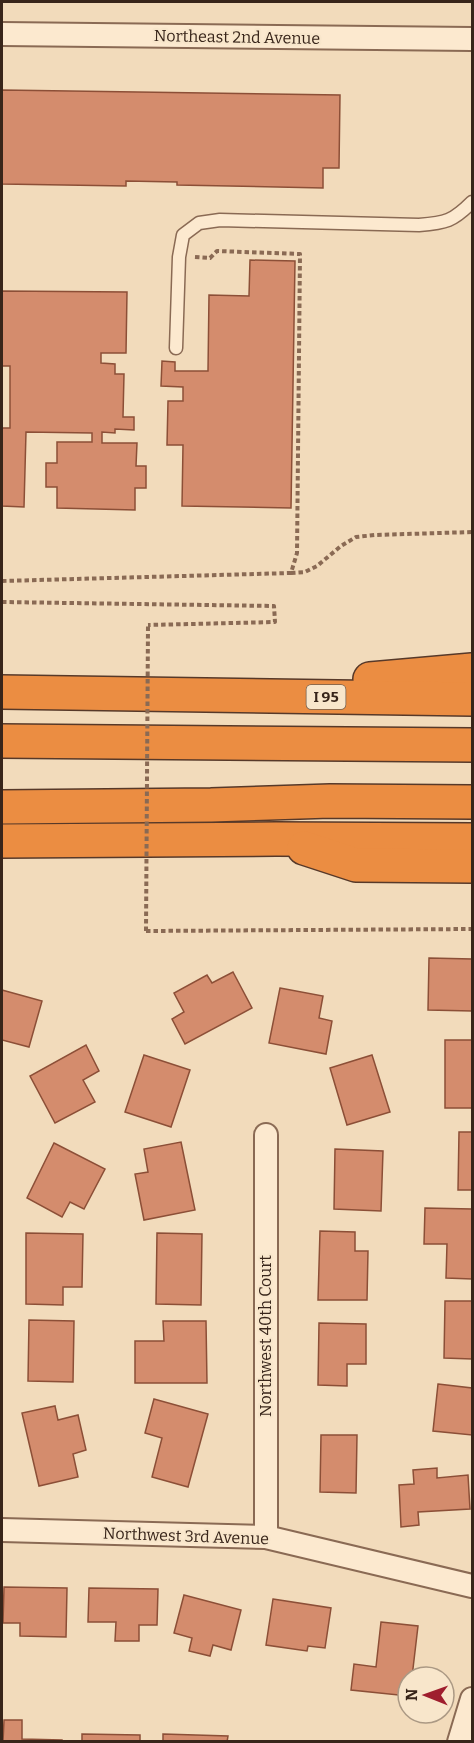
<svg xmlns="http://www.w3.org/2000/svg" width="474" height="1743" font-family="Bitter,serif">
	<rect width="100%" height="100%" fill="#f2dbbb"/>
	<!-- building -->
	<g fill="#d48c6d" stroke="#8c4f37" stroke-width="1.5">
		<path d="M 2,90 L 340,95 L 339,168 L 323,168 L 323,188 L 177,185 L 177,182 L 126,181 L 126,186 L 2,184 Z"/>
		<path d="M 250,260 L 295,261 L 291,508 L 182,506 L 183,445 L 167,445 L 168,401 L 183,401 L 183,387 L 161,386 L 162,361 L 175,362 L 175,371 L 208,371 L 209,295 L 249,296 Z"/>
		<path d="M 2,291 L 127,292 L 126,353 L 101,353 L 101,363 L 115,364 L 115,374 L 124,374 L 123,417 L 134,417 L 134,430 L 115,429 L 115,433 L 102,432 L 102,443 L 137,443 L 136,466 L 146,466 L 146,488 L 135,488 L 135,510 L 57,508 L 57,487 L 46,487 L 46,463 L 57,463 L 57,442 L 92,442 L 92,433 L 26,432 L 24,507 L 2,506 L 2,428 L 10,428 L 10,366 L 2,366 Z"/>
		<path d="M 429,958 L 472,959 L 472,1011 L 428,1010 Z"/>
		<path d="M 233,972 L 252,1008 L 185,1044 L 172,1019 L 184,1012 L 174,993 L 207,975 L 212,983 Z"/>
		<path d="M 280,988 L 323,996 L 319,1018 L 332,1021 L 326,1054 L 269,1043 Z"/>
		<path d="M 2,990 L 42,1001 L 29,1047 L 2,1040 Z"/>
		<rect x="445" y="1040" width="27" height="68"/>
		<path d="M 86,1045 L 99,1071 L 83,1080 L 95,1102 L 55,1123 L 30,1076 Z"/>
		<path d="M 144,1055 L 190,1070 L 171,1127 L 125,1112 Z"/>
		<path d="M 372,1055 L 390,1112 L 347,1125 L 330,1068 Z"/>
		<path d="M 459,1132 L 472,1132 L 472,1190 L 458,1190 Z"/>
		<path d="M 181,1142 L 195,1210 L 144,1220 L 135,1174 L 148,1172 L 144,1149 Z"/>
		<path d="M 54,1143 L 105,1169 L 84,1209 L 70,1202 L 62,1217 L 27,1198 Z"/>
		<path d="M 335,1149 L 383,1151 L 381,1211 L 334,1209 Z"/>
		<path d="M 425,1208 L 472,1209 L 472,1279 L 446,1278 L 447,1244 L 424,1244 Z"/>
		<path d="M 320,1231 L 355,1232 L 355,1251 L 368,1251 L 367,1300 L 318,1300 Z"/>
		<path d="M 26,1233 L 83,1234 L 82,1287 L 63,1287 L 63,1305 L 26,1304 Z"/>
		<path d="M 157,1233 L 202,1234 L 201,1305 L 156,1304 Z"/>
		<path d="M 445,1301 L 472,1301 L 472,1359 L 444,1358 Z"/>
		<path d="M 29,1320 L 74,1321 L 73,1382 L 28,1381 Z"/>
		<path d="M 163,1321 L 206,1321 L 207,1383 L 135,1383 L 135,1341 L 164,1341 Z"/>
		<path d="M 319,1323 L 366,1324 L 366,1364 L 347,1364 L 347,1386 L 318,1385 Z"/>
		<path d="M 438,1384 L 472,1388 L 472,1435 L 433,1431 Z"/>
		<path d="M 154,1399 L 208,1414 L 188,1487 L 152,1477 L 162,1438 L 145,1433 Z"/>
		<path d="M 55,1406 L 58,1420 L 78,1415 L 86,1450 L 73,1454 L 78,1477 L 39,1486 L 22,1413 Z"/>
		<path d="M 321,1435 L 357,1435 L 356,1493 L 320,1492 Z"/>
		<path d="M 437,1468 L 437,1478 L 468,1475 L 470,1509 L 418,1512 L 419,1525 L 401,1527 L 399,1485 L 414,1484 L 413,1470 Z"/>
		<path d="M 4,1587 L 67,1588 L 66,1637 L 20,1636 L 20,1623 L 3,1623 Z"/>
		<path d="M 89,1588 L 158,1589 L 157,1625 L 139,1625 L 139,1641 L 115,1641 L 116,1622 L 88,1622 Z"/>
		<path d="M 184,1595 L 241,1610 L 231,1650 L 213,1645 L 210,1656 L 189,1651 L 192,1638 L 174,1633 Z"/>
		<path d="M 273,1599 L 331,1608 L 325,1648 L 308,1646 L 307,1651 L 266,1645 Z"/>
		<path d="M 381,1622 L 418,1626 L 412,1677 L 408,1677 L 408,1696 L 351,1690 L 354,1664 L 376,1667 Z"/>
		<path d="M 4,1720 L 22,1720 L 22,1739 L 62,1740 L 62,1742 L 3,1742 Z"/>
		<path d="M 82,1734 L 140,1735 L 140,1742 L 82,1742 Z"/>
		<path d="M 163,1734 L 228,1736 L 227,1742 L 163,1742 Z"/>
	</g>
	<g fill="none" stroke-linecap="round" stroke-linejoin="round">
		<defs>
			<path id="lane" d="M 176,348 L 179,257 L 183,235 L 199,223 L 220,220 L 419,225 C 446,223 453,221 472,202"/>
			<g id="street">
				<path d="M 2,34 L 472,39"/>
				<path d="M 2,1530 L 266,1537 L 472,1586"/>
				<path d="M 266,1537 L 266,1135"/>
				<path d="M 459,1742 L 472,1699"/>
			</g>
			<g id="highway">
				<path d="M 370,679 L 472,670"/>
				<path d="M 2,692 L 472,699"/>
				<path d="M 2,741 L 472,745"/>
				<path d="M 2,807 L 211,805 L 330,801 L 472,802"/>
				<path d="M 2,841 L 276,839 L 472,840"/>
				<path d="M 304,848 L 356,865 L 472,866"/>
			</g>
		</defs>
		<!-- lane casing -->
		<use href="#lane" stroke="#8a6a54" stroke-width="15"/>
		<!-- street casing -->
		<use href="#street" stroke="#8a6a54" stroke-width="26"/>
		<!-- highway casing -->
		<use href="#highway" stroke="#573929" stroke-width="36"/>
		<!-- path -->
		<g stroke="#8a6a54" stroke-width="4" stroke-dasharray="4.5 3" stroke-linecap="butt">
			<path d="M 291,573 L 305,572 L 317,566 L 341,546 L 356,537 L 375,535 L 472,532"/>
			<path d="M 2,581 L 291,573 L 297,553 L 300,254 L 217,251 L 210,258 L 195,257"/>
			<path d="M 2,602 L 274,606 L 275,622 L 148,625"/>
			<path d="M 146,931 L 472,929"/>
		</g>
		<!-- lane -->
		<use href="#lane" stroke="#fce9cf" stroke-width="12"/>
		<!-- street -->
		<use href="#street" stroke="#fce9cf" stroke-width="22"/>
		<!-- highway -->
		<use href="#highway" stroke="#eb8d42" stroke-width="33"/>
		<!-- path-bridge -->
		<path stroke="#8a6a54" stroke-width="4" stroke-dasharray="4.5 3" stroke-linecap="butt" d="M 146,931 L 148,625"/>
	</g>
	<g text-anchor="middle" dominant-baseline="central" stroke-width="4.5" stroke-linejoin="round" paint-order="stroke">
		<!-- shield labels -->
		<rect fill="#f8e6cb" stroke="#725f4f" stroke-width="1.5" x="306.5" y="685" width="39" height="24" rx="4.5"/>
		<g font-size="15" font-weight="bold" fill="#38251a">
			<text x="326" y="697">I 95</text>
		</g>
		<!-- street labels -->
		<g font-size="16" fill="#38251a" stroke="#f8e6cb">
			<text transform="translate(237 37) rotate(1)">Northeast 2nd Avenue</text>
			<text transform="translate(265 1336) rotate(-90)">Northwest 40th Court</text>
			<text transform="translate(186 1536) rotate(2)">Northwest 3rd Avenue</text>
		</g>
	</g>
	<!-- border -->
	<rect width="474" height="1743" fill="none" stroke="#38251a" stroke-width="6"/>
	<!-- north arrow -->
	<g transform="translate(426 1695) rotate(271)"><circle r="28" fill="#f8e6cb" stroke="#ab9984" stroke-width="1.5"/>
	<path d="M0-4.5L10 22L0 15L-10 22Z" fill="#9f1e2e"/>
	<text y="-9" font-size="16" font-weight="bold" text-anchor="middle" fill="#38251a">N</text>
	</g>
</svg>
